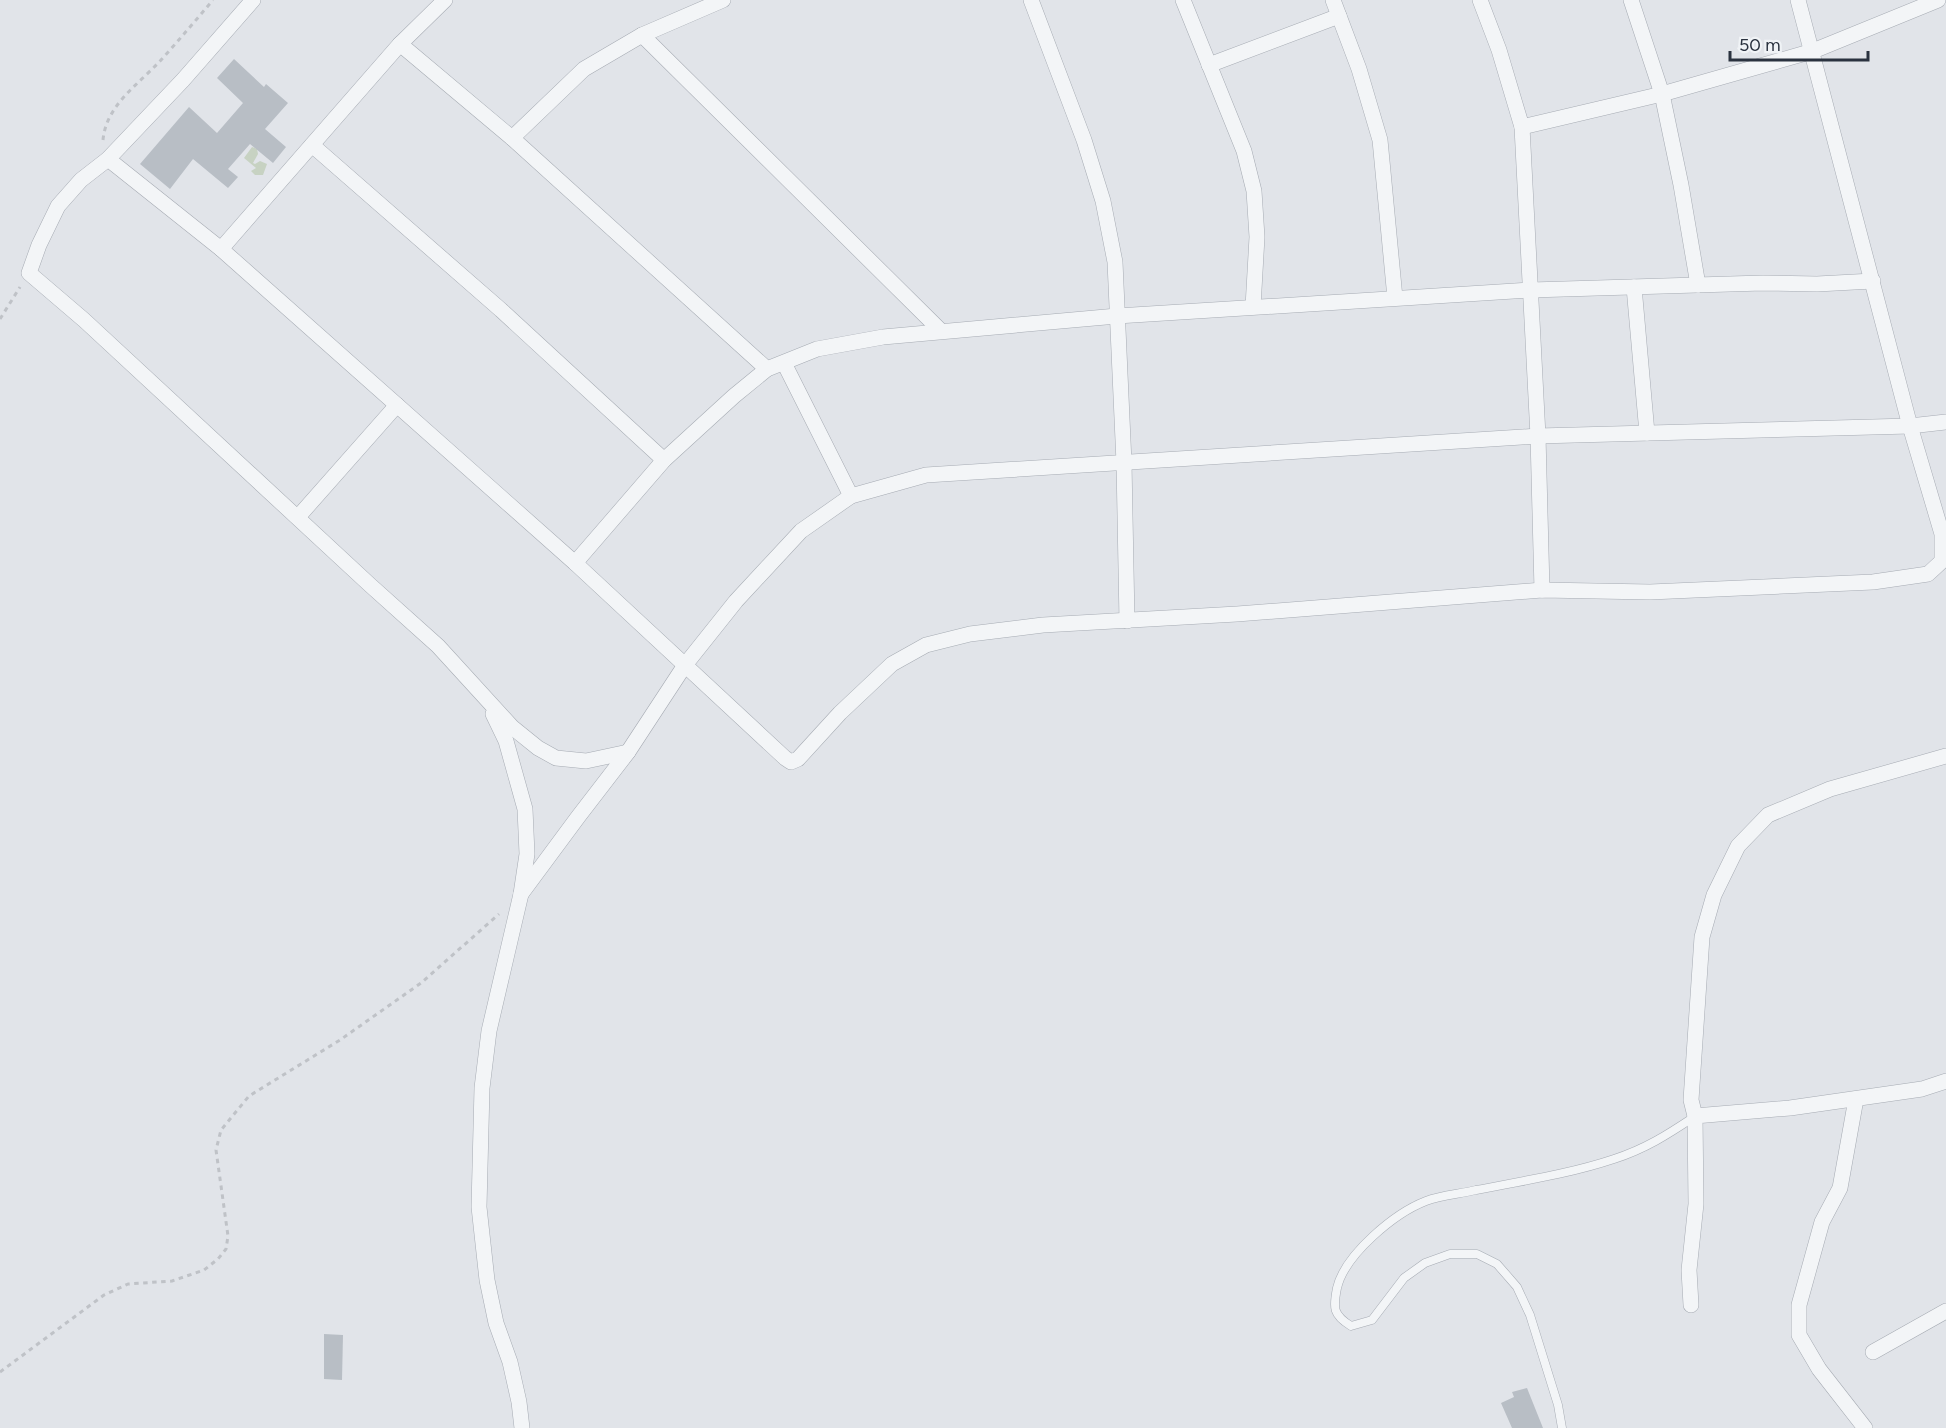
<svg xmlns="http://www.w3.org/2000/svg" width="1946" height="1428" font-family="Figtree,sans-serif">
	<rect width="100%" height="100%" fill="#e1e4e9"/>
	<!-- green -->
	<path fill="#c7d2c2" d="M 252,147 L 257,149 L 258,154 L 253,163 L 255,164 L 260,161 L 267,164 L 263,175 L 255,175 L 251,171 L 256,168 L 244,158 Z"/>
	<!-- building -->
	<g fill="#b8bec5">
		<path d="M 234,59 L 264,87 L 266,84 L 288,103 L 265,129 L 286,147 L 273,163 L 250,144 L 228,169 L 238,177 L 228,188 L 193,159 L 170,189 L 140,164 L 189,107 L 217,133 L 243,103 L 217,78 Z"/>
		<path d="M 324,1334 L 343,1335 L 342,1380 L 324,1379 Z"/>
		<path d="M 1527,1388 L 1543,1428 L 1512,1428 L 1501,1403 L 1514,1397 L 1512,1392 Z"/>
	</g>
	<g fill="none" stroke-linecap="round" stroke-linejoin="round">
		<defs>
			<path id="service" d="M 1562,1428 L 1558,1405 L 1530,1315 L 1517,1287 L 1497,1264 L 1477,1254 L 1450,1254 L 1425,1263 L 1404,1278 L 1372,1320 L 1351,1326 C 1333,1315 1333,1308 1337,1288 C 1345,1254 1395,1213 1426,1201 C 1441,1195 1460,1194 1476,1190 C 1522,1181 1569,1174 1614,1159 C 1645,1149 1667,1135 1694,1117"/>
			<g id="minor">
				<path d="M 253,0 L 183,80 L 108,159 L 81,180 L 58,206 L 39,245 L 29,273 L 84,320 L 370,585 L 438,646 L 512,727 L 538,748 L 556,758 L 586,761 L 628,752"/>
				<path d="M 445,0 L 400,44 L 221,249 L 575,563 L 785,758 L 791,762 L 798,759 L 840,713 L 892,664 L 926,645 L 970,634 L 1043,625 L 1237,614 L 1542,590 L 1650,592 L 1873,582 L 1928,574 L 1942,561 L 1942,534 L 1910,426 L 1798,0"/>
				<path d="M 1031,0 L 1084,140 L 1103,201 L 1115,262 L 1124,463 L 1127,621"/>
				<path d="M 1183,0 L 1244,151 L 1254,191 L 1257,237 L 1253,307"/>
				<path d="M 1333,0 L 1359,69 L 1380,140 L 1395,298"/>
				<path d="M 1480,0 L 1499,50 L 1522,127 L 1538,436 L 1542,590"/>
				<path d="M 1631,0 L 1662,94 L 1681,185 L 1698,285"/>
				<path d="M 642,35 L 941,331"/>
				<path d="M 400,44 L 512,138 L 767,369"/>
				<path d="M 1209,65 L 1339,16"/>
				<path d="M 1522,127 L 1662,94 L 1813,51 L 1938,0"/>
				<path d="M 512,138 L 584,69 L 642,35 L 723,0"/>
				<path d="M 312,145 L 501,310 L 664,460"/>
				<path d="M 108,159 L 221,249"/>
				<path d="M 1634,287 L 1647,433"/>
				<path d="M 784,363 L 851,496"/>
				<path d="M 298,517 L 397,405"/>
				<path d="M 575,563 L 664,460 L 734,396 L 767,369 L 817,349 L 883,337 L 1117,316 L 1531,290 L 1763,283 L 1817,284 L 1873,281"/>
				<path d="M 493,714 L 506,741 L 525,809 L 527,854 L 521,894 L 489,1031 L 482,1088 L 479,1207 L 487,1280 L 496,1323 L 510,1362 L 519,1402 L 522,1428"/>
				<path d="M 521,894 L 578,817 L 628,752 L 685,665 L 736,601 L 801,531 L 851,496 L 926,475 L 1538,436 L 1910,426 L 1946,422"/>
				<path d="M 1856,1099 L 1840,1188 L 1822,1222 L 1799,1305 L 1799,1335 L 1819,1369 L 1865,1428"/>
				<path d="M 1695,1116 L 1691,1100 L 1702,937 L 1714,895 L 1738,846 L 1768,815 L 1830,789 L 1946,756"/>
				<path d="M 1691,1305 L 1689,1270 L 1696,1204 L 1695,1116 L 1790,1108 L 1922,1089 L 1946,1081"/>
				<path d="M 1873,1352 L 1946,1311"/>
			</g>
		</defs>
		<!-- service casing -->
		<use href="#service" stroke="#a6abb3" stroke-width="9"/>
		<!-- minor casing -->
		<use href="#minor" stroke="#a6abb3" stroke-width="16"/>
		<!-- path -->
		<g stroke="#bfc2c7" stroke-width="3" stroke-dasharray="4.5 4.5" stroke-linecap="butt">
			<path d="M 103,140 C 106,105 139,84 161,60 C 179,40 196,20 213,0"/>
			<path d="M 0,319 L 20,287"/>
			<path d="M 0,1372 L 104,1295 L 128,1284 L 172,1281 L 204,1270 L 218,1259 L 226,1249 L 228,1236 L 216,1150 L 221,1130 L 249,1096 L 340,1040 L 421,983 L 499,914"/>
		</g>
		<!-- service -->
		<use href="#service" stroke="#f3f5f7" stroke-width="8"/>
		<!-- minor -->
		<use href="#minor" stroke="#f3f5f7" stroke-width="15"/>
	</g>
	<!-- scale -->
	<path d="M1730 51v9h138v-9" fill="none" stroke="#2a323f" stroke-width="3"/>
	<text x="1739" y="51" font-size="18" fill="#2a323f" stroke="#f0f3f6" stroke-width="4.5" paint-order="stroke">50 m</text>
</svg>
